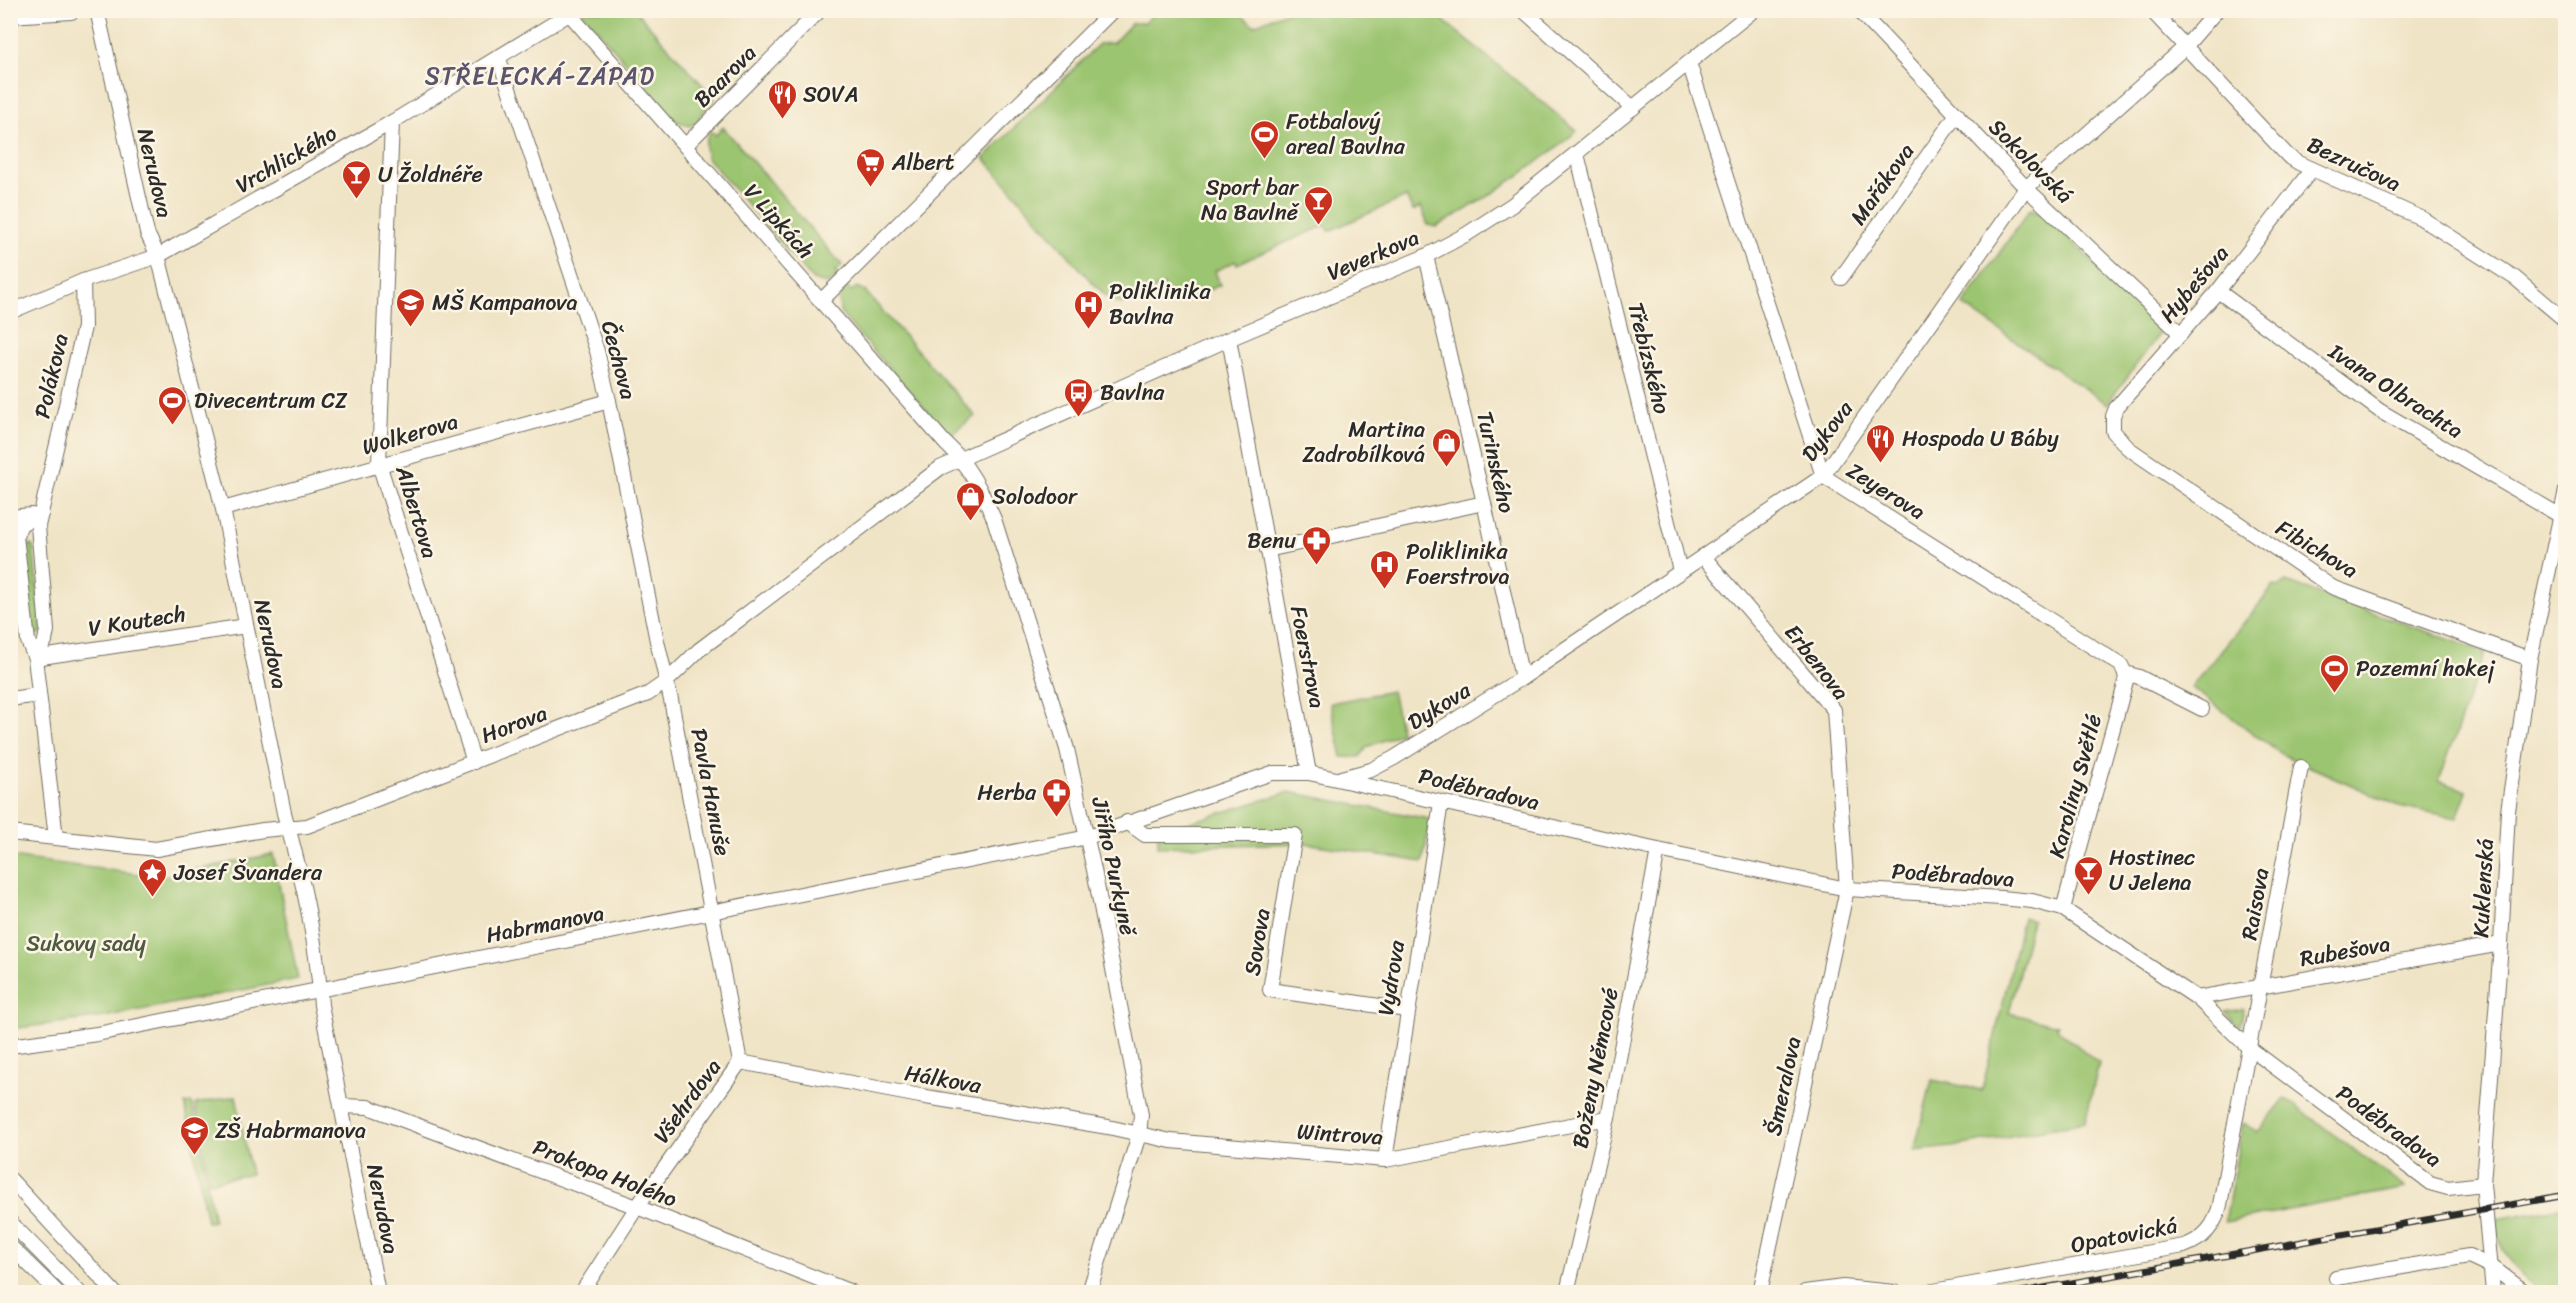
<svg xmlns="http://www.w3.org/2000/svg" width="2576" height="1303" font-family="Sriracha,sans-serif">
	<rect width="100%" height="100%" fill="#fcf5e5"/>
	<filter id="ink" filterUnits="userSpaceOnUse"><feTurbulence type="fractalNoise" baseFrequency=".0167" numOctaves="2"/><feDisplacementMap in="SourceGraphic" scale="12" xChannelSelector="R" yChannelSelector="G"/><feConvolveMatrix kernelMatrix="1 2 1 2 8 2 1 2 1" color-interpolation-filters="sRGB"/></filter>
	<filter id="wash" filterUnits="userSpaceOnUse"><feTurbulence type="fractalNoise" baseFrequency=".008" numOctaves="4" result="noise"/><feDisplacementMap in="SourceGraphic" scale="24" xChannelSelector="R" yChannelSelector="G"/><feGaussianBlur stdDeviation="1.35" result="paint"/><feColorMatrix in="noise" values="0 0 0 0 0 0 0 0 0 0 0 0 0 0 0 0 0 1.4 0 .05"/><feComposite in="paint" operator="in"/></filter>
	<g filter="url(#wash)">
		<rect width="100%" height="100%" fill="#f0e4c6"/>
		<!-- green -->
		<g fill="#9cc571" stroke="#64784e" stroke-width="1.5">
			<path d="M 581,11 L 636,11 L 715,99 L 699,117 L 702,121 L 689,126 L 676,121 Z"/>
			<path d="M 1156,11 L 1236,11 L 1254,25 L 1288,11 L 1432,11 L 1577,131 C 1533,168 1486,199 1436,227 L 1428,225 L 1421,207 L 1413,211 L 1406,197 L 1329,231 L 1326,225 L 1237,264 L 1236,261 L 1215,271 L 1220,285 L 1173,305 L 1163,285 L 1121,304 L 1109,299 L 1089,279 L 984,158 L 1099,44 L 1113,43 L 1132,23 L 1144,23 Z"/>
			<path d="M 723,127 L 842,265 L 835,272 L 839,277 L 826,284 L 813,280 L 707,158 C 704,148 704,139 711,131 L 716,135 Z"/>
			<path d="M 2030,209 L 2042,213 L 2163,329 L 2107,404 L 1963,305 Z"/>
			<path d="M 847,287 L 852,291 L 857,287 L 865,291 L 975,416 L 949,436 L 840,313 L 839,296 Z"/>
			<path d="M 27,544 L 33,546 L 42,632 L 36,635 L 30,633 L 21,547 Z"/>
			<path d="M 2286,582 L 2485,652 L 2439,781 L 2467,791 L 2457,818 L 2399,806 L 2281,754 L 2191,687 L 2274,586 L 2278,587 Z"/>
			<path d="M 1392,691 L 1401,733 L 1367,747 L 1360,757 L 1342,757 L 1330,703 Z"/>
			<path d="M 1289,792 L 1430,819 L 1423,862 L 1305,843 L 1158,847 L 1158,832 Z"/>
			<path d="M 273,854 L 298,979 L 104,1017 L 11,1029 L 11,857 L 161,877 Z"/>
			<path d="M 2023,917 L 2032,920 L 2009,1013 L 2058,1025 L 2057,1029 L 2099,1063 L 2085,1122 L 1952,1147 L 1914,1151 L 1932,1080 L 1982,1090 Z"/>
			<path d="M 2244,1009 L 2240,1027 L 2225,1012 Z"/>
			<path d="M 236,1096 L 251,1174 L 209,1182 L 195,1104 Z"/>
			<path d="M 2285,1098 L 2405,1188 L 2225,1222 L 2243,1122 L 2257,1133 Z"/>
			<path d="M 192,1103 L 214,1221 L 207,1222 L 185,1104 Z"/>
			<path d="M 2565,1207 L 2565,1292 L 2541,1292 L 2524,1278 L 2502,1250 L 2495,1219 Z"/>
		</g>
	</g>
	<g filter="url(#ink)">
		<g fill="none" stroke-linecap="round" stroke-linejoin="round">
			<defs>
				<g id="minor">
					<path d="M 97,10 L 147,233 L 158,256 L 223,509 L 284,813 C 302,875 317,941 321,1005 L 378,1292"/>
					<path d="M 566,10 L 945,443 C 968,464 981,490 994,519 L 1067,749 L 1094,870 L 1141,1115 L 1139,1135 L 1089,1292"/>
					<path d="M 1523,10 L 1633,108"/>
					<path d="M 1858,10 L 2026,188 L 2181,334"/>
					<path d="M 2151,10 L 2288,156 L 2299,163 L 2421,218 L 2515,278 L 2566,321"/>
					<path d="M 499,59 L 597,351 L 609,401 L 657,641 L 671,700 L 740,1062 L 637,1207 L 582,1292"/>
					<path d="M 1689,63 L 1823,476 L 2121,665 L 2125,673 L 2139,677 L 2202,709"/>
					<path d="M 392,122 L 379,464 L 474,762"/>
					<path d="M 685,146 L 820,10"/>
					<path d="M 1577,154 L 1680,571"/>
					<path d="M 2312,169 L 2218,291 L 2116,408 L 2113,416 L 2113,431 L 2128,448 L 2332,587 L 2530,659"/>
					<path d="M 1426,256 L 1484,503 L 1522,678"/>
					<path d="M 1841,278 L 1957,114"/>
					<path d="M 2218,291 L 2380,411 L 2559,515"/>
					<path d="M 821,301 L 1113,10"/>
					<path d="M 10,312 L 83,281 L 158,256 L 392,122 L 569,14"/>
					<path d="M 1229,339 L 1309,773"/>
					<path d="M 223,509 L 609,401"/>
					<path d="M 41,514 L 21,524 L 16,536 L 28,641 L 35,658 L 56,838"/>
					<path d="M 10,517 L 32,515"/>
					<path d="M 1267,550 L 1484,503"/>
					<path d="M 1703,556 L 1834,710 L 1847,889 L 1760,1292"/>
					<path d="M 35,658 L 45,641 L 47,630 L 38,526 L 84,327 L 83,281"/>
					<path d="M 35,658 L 246,626"/>
					<path d="M 10,699 L 38,695"/>
					<path d="M 1341,778 L 1371,770 L 1394,758 L 1522,678 L 1823,476 L 2026,188 L 2185,47 L 2217,10"/>
					<path d="M 1127,822 L 1145,835 L 1295,835 L 1270,990 L 1407,1010"/>
					<path d="M 10,833 L 156,849 L 263,830 L 307,826 L 648,694 L 667,681 L 699,650 L 940,468 L 1229,339 L 1426,256 L 1467,234 L 1512,205 L 1754,10"/>
					<path d="M 2063,909 L 2126,681 L 2125,673"/>
					<path d="M 2197,998 L 2501,944"/>
					<path d="M 10,1046 L 97,1034 L 1088,837 L 1272,773 L 1309,773 L 1658,850 L 1847,889 L 2001,898 L 2032,901 L 2063,909 L 2197,998 L 2248,1047 L 2430,1183 L 2448,1188 L 2483,1184"/>
					<path d="M 740,1062 L 920,1096 L 1108,1127 L 1171,1141 L 1385,1160 L 1608,1118"/>
					<path d="M 341,1106 L 368,1107 L 637,1207 L 851,1292"/>
					<path d="M 1385,1160 L 1441,803"/>
					<path d="M 10,1179 L 114,1292"/>
					<path d="M 10,1222 L 79,1292"/>
					<path d="M 10,1246 L 57,1292"/>
					<path d="M 2336,1278 L 2469,1256 L 2492,1267 L 2525,1292"/>
					<path d="M 1567,1292 L 1608,1118 L 1658,850"/>
					<path d="M 1805,1292 L 1843,1287 L 1894,1292"/>
					<path d="M 1928,1292 L 2184,1246 C 2204,1239 2215,1226 2220,1205 C 2246,1059 2275,914 2301,767"/>
					<path d="M 2493,1292 L 2483,1184 L 2501,944 L 2508,811 L 2530,659 L 2566,490"/>
				</g>
				<path id="major" d="M 10,14 L 71,10"/>
			</defs>
			<!-- minor casing -->
			<use href="#minor" stroke="#706c61" stroke-width="16"/>
			<!-- major casing -->
			<use href="#major" stroke="#706c61" stroke-width="20"/>
			<!-- minor -->
			<use href="#minor" stroke="#fff" stroke-width="14"/>
			<!-- major -->
			<use href="#major" stroke="#fff" stroke-width="18"/>
			<defs>
				<path id="rail" d="M 2021,1292 L 2566,1195"/>
			</defs>
			<!-- rail casing -->
			<use href="#rail" stroke="#2b2b2b" stroke-width="7"/>
			<!-- rail -->
			<use href="#rail" stroke="#fcf5e5" stroke-width="4.5" stroke-dasharray="14" stroke-linecap="butt"/>
		</g>
	</g>
	<!-- icons -->
	<defs>
		<symbol id="restaurant-pin" viewBox="-11 -11 22 30"><path d="M0 17L-7.5 6A9.5 9.5 0 1 1 7.5 6Z" fill="#c8321e" stroke="#fcf5e5"/><path d="M-5-6h1v4h1v-4h1v4h1v-4h1v5L-1.5 .5V6h-2V.5L-5-1ZM5-6V6H3V1.5H1.5Q1.5-4 5-6Z" fill="#fff"/></symbol>
		<symbol id="stadium-pin" viewBox="-11 -11 22 30"><path d="M0 17L-7.5 6A9.5 9.5 0 1 1 7.5 6Z" fill="#c8321e" stroke="#fcf5e5"/><path d="M0-5a6.5 5 0 1 0 0 10a6.5 5 0 1 0 0-10ZM-3.5-1.8h7v3.6h-7Z" fill="#fff"/></symbol>
		<symbol id="supermarket-pin" viewBox="-11 -11 22 30"><path d="M0 17L-7.5 6A9.5 9.5 0 1 1 7.5 6Z" fill="#c8321e" stroke="#fcf5e5"/><path d="M-6-5.5h2.5l.6 2H6L4.5 2H-2.5L-4.4-4H-6ZM-1.5 3.2a1.3 1.3 0 1 0 .1 0ZM3 3.2a1.3 1.3 0 1 0 .1 0Z" fill="#fff"/></symbol>
		<symbol id="bar-pin" viewBox="-11 -11 22 30"><path d="M0 17L-7.5 6A9.5 9.5 0 1 1 7.5 6Z" fill="#c8321e" stroke="#fcf5e5"/><path d="M-6-5H6L.8 .8V4.5H3.5V6h-7V4.5H-.8V.8Z" fill="#fff"/></symbol>
		<symbol id="school-pin" viewBox="-11 -11 22 30"><path d="M0 17L-7.5 6A9.5 9.5 0 1 1 7.5 6Z" fill="#c8321e" stroke="#fcf5e5"/><path d="M0-5L7-2L0 1L-7-2ZM-4 1L0 2.5L4 1V4Q0 6-4 4Z" fill="#fff"/></symbol>
		<symbol id="hospital-pin" viewBox="-11 -11 22 30"><path d="M0 17L-7.5 6A9.5 9.5 0 1 1 7.5 6Z" fill="#c8321e" stroke="#fcf5e5"/><path d="M-5-5h3v3.5h4V-5h3V5h-3V1.5h-4V5h-3Z" fill="#fff"/></symbol>
		<symbol id="bus-pin" viewBox="-11 -11 22 30"><path d="M0 17L-7.5 6A9.5 9.5 0 1 1 7.5 6Z" fill="#c8321e" stroke="#fcf5e5"/><path d="M-5-6H5V4H4V6H2V4H-2V6H-4V4H-5ZM-3.5-4V0h7V-4ZM-3.5 1.2v1.5H-2V1.2ZM2 1.2v1.5H3.5V1.2Z" fill="#fff"/></symbol>
		<symbol id="shop-pin" viewBox="-11 -11 22 30"><path d="M0 17L-7.5 6A9.5 9.5 0 1 1 7.5 6Z" fill="#c8321e" stroke="#fcf5e5"/><path d="M-5-2.5h2.3a2.7 3.5 0 0 1 5.4 0H5L5.5 6h-11ZM-1.5-2.5h3a1.5 2.3 0 0 0-3 0Z" fill="#fff"/></symbol>
		<symbol id="pharmacy-pin" viewBox="-11 -11 22 30"><path d="M0 17L-7.5 6A9.5 9.5 0 1 1 7.5 6Z" fill="#c8321e" stroke="#fcf5e5"/><path d="M-2-6h4v4h4v4h-4v4h-4v-4h-4v-4h4Z" fill="#fff"/></symbol>
		<symbol id="sight-pin" viewBox="-11 -11 22 30"><path d="M0 17L-7.5 6A9.5 9.5 0 1 1 7.5 6Z" fill="#c8321e" stroke="#fcf5e5"/><path d="M0-6L1.8-2.2L6-1.7L2.9 1.2L3.7 5.4L0 3.3L-3.7 5.4L-2.9 1.2L-6-1.7L-1.8-2.2Z" fill="#fff"/></symbol>
	</defs>
	<g fill-rule="evenodd">
		<use href="#restaurant-pin" x="766" y="78" width="33" height="45"/>
		<use href="#stadium-pin" x="1248" y="118" width="33" height="45"/>
		<use href="#supermarket-pin" x="854" y="146" width="33" height="45"/>
		<use href="#bar-pin" x="340" y="158" width="33" height="45"/>
		<use href="#bar-pin" x="1302" y="184" width="33" height="45"/>
		<use href="#school-pin" x="394" y="286" width="33" height="45"/>
		<use href="#hospital-pin" x="1072" y="288" width="33" height="45"/>
		<use href="#bus-pin" x="1062" y="376" width="33" height="45"/>
		<use href="#stadium-pin" x="156" y="384" width="33" height="45"/>
		<use href="#restaurant-pin" x="1864" y="422" width="33" height="45"/>
		<use href="#shop-pin" x="1430" y="426" width="33" height="45"/>
		<use href="#shop-pin" x="954" y="480" width="33" height="45"/>
		<use href="#pharmacy-pin" x="1300" y="524" width="33" height="45"/>
		<use href="#hospital-pin" x="1368" y="548" width="33" height="45"/>
		<use href="#stadium-pin" x="2318" y="652" width="33" height="45"/>
		<use href="#pharmacy-pin" x="1040" y="776" width="33" height="45"/>
		<use href="#bar-pin" x="2072" y="854" width="33" height="45"/>
		<use href="#sight-pin" x="136" y="856" width="33" height="45"/>
		<use href="#school-pin" x="178" y="1114" width="33" height="45"/>
	</g>
	<g text-anchor="middle" dominant-baseline="central" stroke-width="5" stroke-linejoin="round" paint-order="stroke">
		<!-- street labels -->
		<g font-size="22" fill="#2b2b2b" stroke="#fcf5e5">
			<text transform="translate(725 76) rotate(-45)">Baarova</text>
			<text transform="translate(286 159) rotate(-30)">Vrchlického</text>
			<text transform="translate(2031 161) rotate(45)">Sokolovská</text>
			<text transform="translate(2354 164) rotate(25)">Bezručova</text>
			<text transform="translate(155 173) rotate(77)">Nerudova</text>
			<text transform="translate(1882 184) rotate(-55)">Mařákova</text>
			<text transform="translate(779 221) rotate(48)">V Lipkách</text>
			<text transform="translate(1373 255) rotate(-23)">Veverkova</text>
			<text transform="translate(2194 284) rotate(-50)">Hybešova</text>
			<text transform="translate(1649 358) rotate(76)">Třebízského</text>
			<text transform="translate(619 360) rotate(75)">Čechova</text>
			<text transform="translate(51 376) rotate(-77)">Polákova</text>
			<text transform="translate(2396 391) rotate(33)">Ivana Olbrachta</text>
			<text transform="translate(1827 431) rotate(-53)">Dykova</text>
			<text transform="translate(410 434) rotate(-16)">Wolkerova</text>
			<text transform="translate(1496 462) rotate(77)">Turinského</text>
			<text transform="translate(1886 491) rotate(32)">Zeyerova</text>
			<text transform="translate(417 512) rotate(73)">Albertova</text>
			<text transform="translate(2317 549) rotate(31)">Fibichova</text>
			<text transform="translate(137 621) rotate(-9)">V Koutech</text>
			<text transform="translate(271 644) rotate(78)">Nerudova</text>
			<text transform="translate(1308 657) rotate(79)">Foerstrova</text>
			<text transform="translate(1817 662) rotate(52)">Erbenova</text>
			<text transform="translate(1439 706) rotate(-32)">Dykova</text>
			<text transform="translate(514 724) rotate(-21)">Horova</text>
			<text transform="translate(2075 786) rotate(-75)">Karoliny Světlé</text>
			<text transform="translate(1479 789) rotate(13)">Poděbradova</text>
			<text transform="translate(711 792) rotate(79)">Pavla Hanuše</text>
			<text transform="translate(1114 866) rotate(78)">Jiřího Purkyně</text>
			<text transform="translate(1953 875) rotate(4)">Poděbradova</text>
			<text transform="translate(2483 888) rotate(-87)">Kuklenská</text>
			<text transform="translate(2255 904) rotate(-80)">Raisova</text>
			<text transform="translate(545 924) rotate(-11)">Habrmanova</text>
			<text transform="translate(1257 942) rotate(-81)">Sovova</text>
			<text transform="translate(2345 951) rotate(-10)">Rubešova</text>
			<text transform="translate(1391 978) rotate(-81)">Vydrova</text>
			<text transform="translate(1595 1068) rotate(-79)">Boženy Němcové</text>
			<text transform="translate(943 1079) rotate(10)">Hálkova</text>
			<text transform="translate(1783 1086) rotate(-78)">Šmeralova</text>
			<text transform="translate(687 1101) rotate(-54)">Všehrdova</text>
			<text transform="translate(2389 1126) rotate(36)">Poděbradova</text>
			<text transform="translate(1340 1134) rotate(4)">Wintrova</text>
			<text transform="translate(605 1173) rotate(21)">Prokopa Holého</text>
			<text transform="translate(383 1209) rotate(79)">Nerudova</text>
			<text transform="translate(2124 1235) rotate(-11)">Opatovická</text>
		</g>
		<!-- poi labels -->
		<g font-size="22" fill="#2b2b2b" stroke="#fcf5e5" text-anchor="start">
			<text x="803" y="94">SOVA</text>
			<text x="1286" y="121">Fotbalový<tspan x="1286" dy="25">areal Bavlna</tspan></text>
			<text x="892" y="162">Albert</text>
			<text x="378" y="174">U Žoldnéře</text>
			<text x="1298" y="187" text-anchor="end">Sport bar<tspan x="1298" dy="25">Na Bavlně</tspan></text>
			<text x="1109" y="291">Poliklinika<tspan x="1109" dy="25">Bavlna</tspan></text>
			<text x="432" y="302">MŠ Kampanova</text>
			<text x="1100" y="392">Bavlna</text>
			<text x="194" y="400">Divecentrum CZ</text>
			<text x="1425" y="429" text-anchor="end">Martina<tspan x="1425" dy="25">Zadrobílková</tspan></text>
			<text x="1902" y="438">Hospoda U Báby</text>
			<text x="992" y="496">Solodoor</text>
			<text x="1296" y="540" text-anchor="end">Benu</text>
			<text x="1406" y="551">Poliklinika<tspan x="1406" dy="25">Foerstrova</tspan></text>
			<text x="2356" y="668">Pozemní hokej</text>
			<text x="1036" y="792" text-anchor="end">Herba</text>
			<text x="2109" y="857">Hostinec<tspan x="2109" dy="25">U Jelena</tspan></text>
			<text x="174" y="872">Josef Švandera</text>
			<text x="215" y="1130">ZŠ Habrmanova</text>
		</g>
		<!-- park labels -->
		<g font-size="22" fill="#4d5940" stroke="#fcf5e5">
			<text x="86" y="943">Sukovy sady</text>
		</g>
		<!-- neighbourhood labels -->
		<g font-size="24" letter-spacing="1.5" fill="#5b546d" stroke="#fcf5e5">
			<text x="540" y="76">STŘELECKÁ-ZÁPAD</text>
		</g>
	</g>
	<!-- margin -->
	<rect width="2576" height="1303" fill="none" stroke="#fcf5e5" stroke-width="36"/>
</svg>
